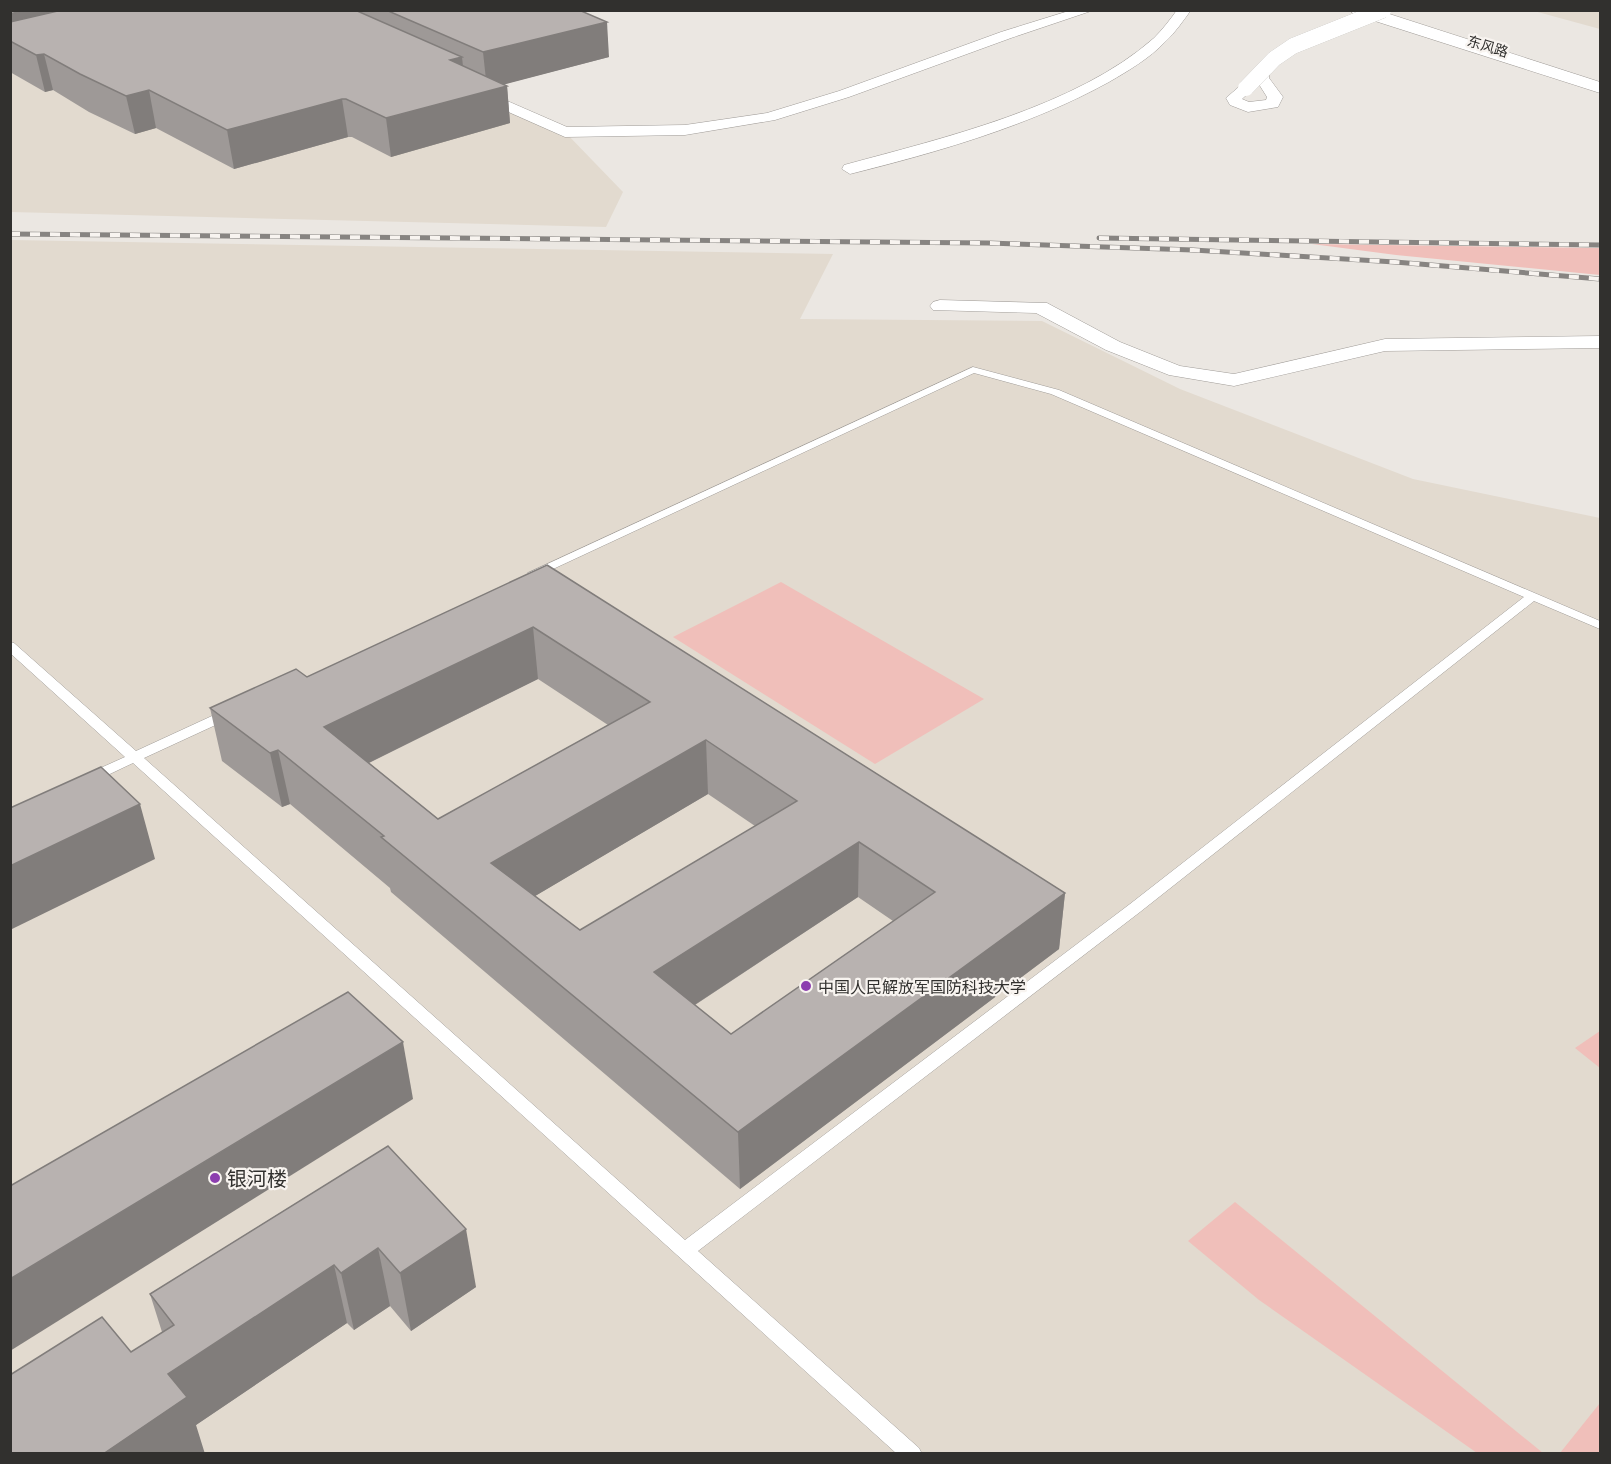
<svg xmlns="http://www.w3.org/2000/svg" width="1611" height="1464" font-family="Barlow,'Noto Sans SC',sans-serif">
	<rect width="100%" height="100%" fill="#ebe7e2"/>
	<!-- built -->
	<g fill="#e2dacf">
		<path d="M 11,10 L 294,11 L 565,132 L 623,192 L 606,227 L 11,212 Z"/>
		<path d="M 1534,11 L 1600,11 L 1600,29 Z"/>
		<path d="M 11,240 L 833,254 L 800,319 L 1042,321 L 1180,389 L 1413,479 L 1600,518 L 1600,1453 L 11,1454 Z"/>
	</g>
	<!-- green -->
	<g fill="#f0bfba">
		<path d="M 1312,244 L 1600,248 L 1600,275 L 1396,255 Z"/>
		<path d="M 781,582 L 984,699 L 875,764 L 673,637 Z"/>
		<path d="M 1600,1031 L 1600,1068 L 1575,1048 Z"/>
		<path d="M 1235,1202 L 1543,1453 L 1477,1453 L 1259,1300 L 1188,1241 Z"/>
		<path d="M 1600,1403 L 1600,1453 L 1560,1453 Z"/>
	</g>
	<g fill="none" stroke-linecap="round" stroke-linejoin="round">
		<defs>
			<path id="lane" d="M 973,367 L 1059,390 L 1600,621 L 1600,629 L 1534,601 L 1140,912 L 698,1251 L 919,1448 L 922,1454 L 897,1454 L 133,763 L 95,781 L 85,781 L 83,778 L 85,775 L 125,757 L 10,653 L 10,642 L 14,643 L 136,751 L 225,710 L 235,710 L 237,713 L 235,716 L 144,758 L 685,1240 L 1130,904 L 1524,597 L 1051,394 L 974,373 L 538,576 L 534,577 L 528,573 Z"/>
			<g id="street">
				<path d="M 1072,10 L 1094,10 L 1011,38 L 849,97 L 775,120 L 685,135 L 565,137 L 472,96 L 469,93 L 472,90 L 482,90 L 567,127 L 685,125 L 767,113 L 839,91 L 1001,32 Z"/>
				<path d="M 1177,10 L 1191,10 C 1183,21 1175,33 1165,42 C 1150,58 1128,71 1109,82 C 1029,126 938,152 850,174 L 842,169 L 844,165 C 943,138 1076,107 1154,38 C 1162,30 1170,20 1177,10 Z"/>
				<path d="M 1281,51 L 1288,55 L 1269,71 L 1269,78 L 1283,97 L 1278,107 L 1248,112 L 1230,105 L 1226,98 L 1241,85 L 1246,83 L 1254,88 L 1242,99 L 1249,102 L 1266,100 L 1267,97 L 1255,78 L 1255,69 L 1276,52 Z"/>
				<path d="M 940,300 L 1047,303 L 1120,342 L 1180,366 L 1234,374 L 1385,339 L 1600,336 L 1600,348 L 1385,351 L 1234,386 L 1169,375 L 1106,350 L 1036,313 L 933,310 L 930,306 L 933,302 Z"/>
			</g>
			<path id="secondary" d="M 1351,10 L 1377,10 L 1600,82 L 1600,93 L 1353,14 Z"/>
		</defs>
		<!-- lane casing -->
		<use href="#lane" stroke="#a09c98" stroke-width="1"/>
		<!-- street casing -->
		<use href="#street" stroke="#a09c98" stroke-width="1"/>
		<!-- secondary casing -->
		<use href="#secondary" stroke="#a09c98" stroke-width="1"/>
		<!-- lane -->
		<use href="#lane" fill="#fff" fill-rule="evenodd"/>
		<!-- street -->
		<use href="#street" fill="#fff" fill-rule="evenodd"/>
		<!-- secondary -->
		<use href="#secondary" fill="#fff" fill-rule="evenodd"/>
		<defs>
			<g id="rail">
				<path d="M 10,234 L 988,243 L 1193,250 L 1395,262 L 1600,279"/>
				<path d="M 1099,238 L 1600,245"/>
			</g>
		</defs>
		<!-- rail casing -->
		<use href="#rail" stroke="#878481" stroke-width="5"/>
		<!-- rail -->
		<use href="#rail" stroke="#f8f4f0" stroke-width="4" stroke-dasharray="10" stroke-linecap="butt"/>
		<defs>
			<path id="street-bridge" d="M 1246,88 L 1274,59 L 1293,46 L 1383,10"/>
		</defs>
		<!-- street-bridge casing -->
		<use href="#street-bridge" stroke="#a09c98" stroke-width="16" stroke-linecap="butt"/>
		<!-- street-bridge -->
		<use href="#street-bridge" stroke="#fff" stroke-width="16"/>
	</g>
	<!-- wall -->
	<g fill="#9e9997" fill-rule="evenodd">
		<path d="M 10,10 L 579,10 L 609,57 L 504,84 L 507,86 L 510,123 L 391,157 L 352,137 L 348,137 L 234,169 L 156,128 L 135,134 L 89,112 L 53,90 L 45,92 L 10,72 Z"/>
		<path d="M 547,565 L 1065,893 L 1059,949 L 740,1189 L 391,892 L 390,888 L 290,804 L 282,807 L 222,761 L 210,708 L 307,677 ZM 538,679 L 608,725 L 438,819 L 369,763 ZM 708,794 L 755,826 L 580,930 L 535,896 ZM 858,897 L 893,921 L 731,1034 L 695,1005 Z"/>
		<path d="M 388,1146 L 476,1287 L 411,1331 L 390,1306 L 354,1330 L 347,1323 L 196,1425 L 131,1352 L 162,1332 L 150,1294 Z"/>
	</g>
	<!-- shaded-wall -->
	<g fill="#817d7b">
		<path d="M 25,10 L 102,10 L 10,41 L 10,14 Z"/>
		<path d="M 607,22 L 609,57 L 487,89 L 483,52 Z"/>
		<path d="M 44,54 L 53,90 L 45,92 L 36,55 Z"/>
		<path d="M 462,57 L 466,94 L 450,60 Z"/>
		<path d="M 507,86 L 510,123 L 391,157 L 386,118 Z"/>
		<path d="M 149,90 L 156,128 L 135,134 L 126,96 Z"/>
		<path d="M 342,99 L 348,137 L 234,169 L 227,130 Z"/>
		<path d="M 533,627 L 538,679 L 334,780 L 324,727 Z"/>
		<path d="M 706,740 L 708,794 L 498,918 L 491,863 Z"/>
		<path d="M 278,750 L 290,804 L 282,807 L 270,753 Z"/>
		<path d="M 140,804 L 155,859 L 10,930 L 10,866 Z"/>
		<path d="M 859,842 L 858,897 L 658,1029 L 654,972 Z"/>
		<path d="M 1065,893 L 1059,949 L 740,1189 L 738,1132 Z"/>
		<path d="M 403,1042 L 413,1099 L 10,1351 L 10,1279 Z"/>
		<path d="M 466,1229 L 476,1287 L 411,1331 L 400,1273 Z"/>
		<path d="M 378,1248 L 390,1306 L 354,1330 L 341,1273 Z"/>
		<path d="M 334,1265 L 347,1323 L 196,1425 L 205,1454 L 103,1454 L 168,1374 Z"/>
	</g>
	<!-- building -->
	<g fill="#b8b2b0" stroke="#817d7b" stroke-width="1.5" fill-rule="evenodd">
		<path d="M 10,10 L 25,10 L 10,14 Z"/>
		<path d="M 62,10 L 355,10 L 462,57 L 450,60 L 507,86 L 386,118 L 346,99 L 342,99 L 227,130 L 149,90 L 126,96 L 80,74 L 44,54 L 36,55 L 10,41 L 10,22 Z"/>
		<path d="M 386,10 L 579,10 L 607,22 L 483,52 Z"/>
		<path d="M 547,565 L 1065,893 L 738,1132 L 381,837 L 384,836 L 278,750 L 270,753 L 210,708 L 296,669 L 307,677 ZM 533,627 L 650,702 L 438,819 L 324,727 ZM 706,740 L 797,801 L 580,930 L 491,863 ZM 859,842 L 935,892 L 731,1034 L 654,972 Z"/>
		<path d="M 101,767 L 140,804 L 10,866 L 10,808 Z"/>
		<path d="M 348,992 L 403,1042 L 10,1279 L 10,1186 Z"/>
		<path d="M 388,1146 L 466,1229 L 400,1273 L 378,1248 L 341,1273 L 334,1265 L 168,1374 L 187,1397 L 103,1454 L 10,1454 L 10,1375 L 102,1317 L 131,1352 L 174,1325 L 150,1294 Z"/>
	</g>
	<!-- markers -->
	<g fill="#8c3eaf" stroke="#f8f4f0" stroke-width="2">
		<circle cx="806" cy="986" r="6"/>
		<circle cx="215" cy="1178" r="6"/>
	</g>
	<g text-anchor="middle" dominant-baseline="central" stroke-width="4.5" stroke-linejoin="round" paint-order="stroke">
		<!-- far-street labels -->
		<g font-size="14" fill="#31302e" stroke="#f8f4f0">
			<text transform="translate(1488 46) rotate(17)">东风路</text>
		</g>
		<!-- poi labels -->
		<g font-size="16" fill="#31302e" stroke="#f8f4f0" text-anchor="start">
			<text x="818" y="986">中国人民解放军国防科技大学</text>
		</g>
		<!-- near-poi labels -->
		<g font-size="20" fill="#31302e" stroke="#f8f4f0" text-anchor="start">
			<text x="227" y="1178">银河楼</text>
		</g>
	</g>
	<!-- border -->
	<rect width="1611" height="1464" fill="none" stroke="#31302e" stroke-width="24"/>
</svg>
